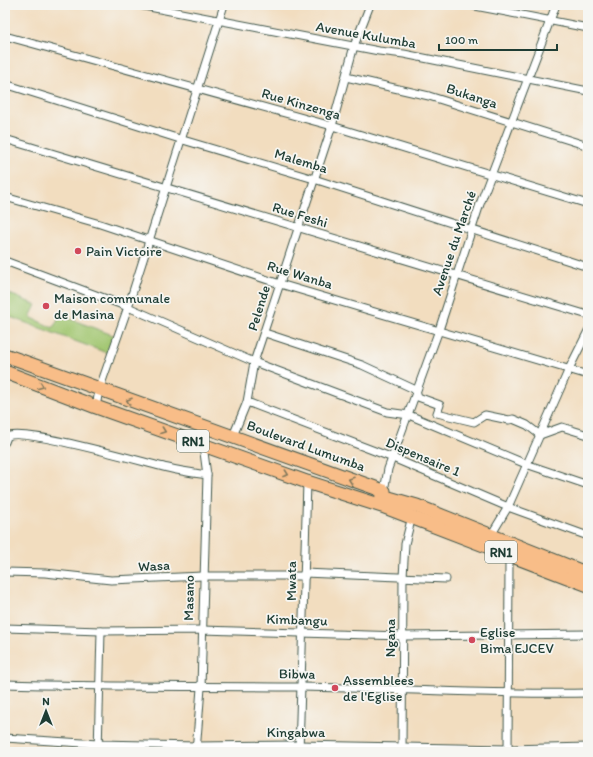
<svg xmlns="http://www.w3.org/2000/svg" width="593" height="757" font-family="Itim,sans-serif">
	<rect width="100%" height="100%" fill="#f6f6f2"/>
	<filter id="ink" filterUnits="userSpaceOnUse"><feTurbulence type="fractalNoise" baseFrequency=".025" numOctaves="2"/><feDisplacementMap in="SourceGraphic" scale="8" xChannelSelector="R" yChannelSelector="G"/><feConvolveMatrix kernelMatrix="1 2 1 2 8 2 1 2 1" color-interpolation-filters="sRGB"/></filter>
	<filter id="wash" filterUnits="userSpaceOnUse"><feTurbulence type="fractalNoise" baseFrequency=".012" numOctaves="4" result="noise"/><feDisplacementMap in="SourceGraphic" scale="16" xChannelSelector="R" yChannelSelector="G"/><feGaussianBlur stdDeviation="0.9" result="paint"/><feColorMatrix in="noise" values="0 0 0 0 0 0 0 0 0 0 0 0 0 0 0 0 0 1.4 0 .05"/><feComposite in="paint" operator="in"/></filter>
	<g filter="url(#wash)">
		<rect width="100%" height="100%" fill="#f2ddbf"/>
		<!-- green -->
		<path fill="#a1c670" stroke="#608252" d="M 5,292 L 36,305 L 30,317 L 53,328 L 60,315 L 118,337 L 107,353 L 5,315 Z"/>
	</g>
	<g filter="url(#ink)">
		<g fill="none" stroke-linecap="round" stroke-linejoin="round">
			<defs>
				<g id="street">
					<path d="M 139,5 L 379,51 L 404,54 L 588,91"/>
					<path d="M 470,5 L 588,28"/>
					<path d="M 5,36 L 332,126 L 588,204"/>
					<path d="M 346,77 L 429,96 L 588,146"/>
					<path d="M 5,84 L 183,140 L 314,179 L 588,267"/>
					<path d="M 5,139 L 588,315"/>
					<path d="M 5,197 L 100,224 L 280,284 L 588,375"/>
					<path d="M 5,261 L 128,307 L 254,362 L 387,412 L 409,415 L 526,464 L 588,485"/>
					<path d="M 265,333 L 362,365 L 416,390 L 418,397 L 440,405 L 437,413 L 474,422 L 485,415 L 509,420 L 513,419 L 527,425 L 540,435 L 562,427 L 588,435"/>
					<path d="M 247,402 L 393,458 L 508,507 L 588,536"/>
					<path d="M 96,407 L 99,390 L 128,307 L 224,5"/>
					<path d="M 233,436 L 247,402 L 254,362 L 332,126 L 354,46 L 370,5"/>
					<path d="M 5,442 L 7,437 C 19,426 146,463 168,468 C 180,471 194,473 207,475"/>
					<path d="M 384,491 L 388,469 L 439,330 L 480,204 L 556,5"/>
					<path d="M 493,532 L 508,507 L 569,369 L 588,331"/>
					<path d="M 5,572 L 45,573 L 111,580 L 203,576 L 305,576"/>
					<path d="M 304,573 L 446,579"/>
					<path d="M 5,628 L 101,631 L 202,630 L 403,636 L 588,634"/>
					<path d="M 5,684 C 104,687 202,686 301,687 C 397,688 492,695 588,693"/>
					<path d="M 5,738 L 98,744 L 197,746 L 299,745 L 508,749 L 588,747"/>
					<path d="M 98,752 L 101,631"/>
					<path d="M 196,752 L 201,688 L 207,475 L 203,445"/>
					<path d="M 299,752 L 307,482"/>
					<path d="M 402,752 L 403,577 L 405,544 L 410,524"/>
					<path d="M 508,752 L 509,562"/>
				</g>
				<g id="highway">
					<path d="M 5,355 L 384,491 L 382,496"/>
					<path d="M 5,372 L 96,407 L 307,482 L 382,506 L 588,585"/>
					<path d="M 382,496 L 417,506 L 588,574"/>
				</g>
			</defs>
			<!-- street casing -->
			<use href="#street" stroke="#3f5549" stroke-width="9"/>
			<!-- highway casing -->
			<use href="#highway" stroke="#3f5549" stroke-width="15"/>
			<!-- street -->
			<use href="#street" stroke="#fff" stroke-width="7"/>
			<!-- highway -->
			<use href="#highway" stroke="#f8bd88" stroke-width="13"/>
		</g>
		<!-- one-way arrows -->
		<defs><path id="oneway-chevron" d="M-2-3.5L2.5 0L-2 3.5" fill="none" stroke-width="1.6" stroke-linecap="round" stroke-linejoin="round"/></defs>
		<g stroke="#81775a">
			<use href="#oneway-chevron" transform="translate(41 386) rotate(21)"/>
			<use href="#oneway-chevron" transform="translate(129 401) rotate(-161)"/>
			<use href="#oneway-chevron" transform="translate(163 431) rotate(20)"/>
			<use href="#oneway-chevron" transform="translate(286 474) rotate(20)"/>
			<use href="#oneway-chevron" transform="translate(351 480) rotate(-161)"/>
		</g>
	</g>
	<!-- markers -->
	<g fill="#d1495b" stroke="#f6f6f2" stroke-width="1.5">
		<circle cx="78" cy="251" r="4"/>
		<circle cx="46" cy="306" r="4"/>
		<circle cx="472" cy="640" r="4"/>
		<circle cx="335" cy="688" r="4"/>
	</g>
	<g text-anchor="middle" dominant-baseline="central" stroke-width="3.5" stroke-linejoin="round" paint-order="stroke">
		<!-- shield labels -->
		<g fill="#f6f6f2" stroke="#60746d" stroke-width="1">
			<rect x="177" y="430" width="32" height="22" rx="3"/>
			<rect x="485" y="541" width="32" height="22" rx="3"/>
		</g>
		<g font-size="13" font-weight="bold" fill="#1f3d34">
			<text x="193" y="441">RN1</text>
			<text x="501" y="552">RN1</text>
		</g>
		<!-- street labels -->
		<g font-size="14" fill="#1f3d34" stroke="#f6f6f2">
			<text transform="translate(366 35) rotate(10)">Avenue Kulumba</text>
			<text transform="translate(472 96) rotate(18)">Bukanga</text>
			<text transform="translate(301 104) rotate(16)">Rue Kinzenga</text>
			<text transform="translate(301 161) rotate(17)">Malemba</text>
			<text transform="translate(300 215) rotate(17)">Rue Feshi</text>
			<text transform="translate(454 243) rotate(-71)">Avenue du Marché</text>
			<text transform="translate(300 275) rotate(17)">Rue Wanba</text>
			<text transform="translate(259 308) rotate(-73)">Pelende</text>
			<text transform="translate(306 446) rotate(20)">Boulevard Lumumba</text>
			<text transform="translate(423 457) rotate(23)">Dispensaire 1</text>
			<text transform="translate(154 566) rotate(-3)">Wasa</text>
			<text transform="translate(291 581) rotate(-90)">Mwata</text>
			<text transform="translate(189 598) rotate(-89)">Masano</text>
			<text transform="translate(297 620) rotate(2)">Kimbangu</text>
			<text transform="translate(390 638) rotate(-90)">Ngana</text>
			<text transform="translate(297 674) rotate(1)">Bibwa</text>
			<text x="296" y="732">Kingabwa</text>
		</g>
		<!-- poi labels -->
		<g font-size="14" fill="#1f3d34" stroke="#f6f6f2" text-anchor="start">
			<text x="86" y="251">Pain Victoire</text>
			<text x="54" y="298">Maison communale<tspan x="54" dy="16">de Masina</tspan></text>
			<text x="480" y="632">Eglise<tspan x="480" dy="16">Bima EJCEV</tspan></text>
			<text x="343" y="680">Assemblees<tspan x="343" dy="16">de l'Eglise</tspan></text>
		</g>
	</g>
	<!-- margin -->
	<rect width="593" height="757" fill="none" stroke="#f6f6f2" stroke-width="20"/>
	<!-- north arrow -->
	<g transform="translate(46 711)" stroke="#f6f6f2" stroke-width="3" paint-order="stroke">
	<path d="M0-3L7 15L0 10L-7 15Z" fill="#1f3d34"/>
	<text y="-6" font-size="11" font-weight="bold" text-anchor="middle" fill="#1f3d34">N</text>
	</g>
	<!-- scale -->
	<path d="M439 44v6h118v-6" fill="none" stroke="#1f3d34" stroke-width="2"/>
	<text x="445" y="44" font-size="12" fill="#1f3d34" stroke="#f6f6f2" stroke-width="3" paint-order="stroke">100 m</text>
</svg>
